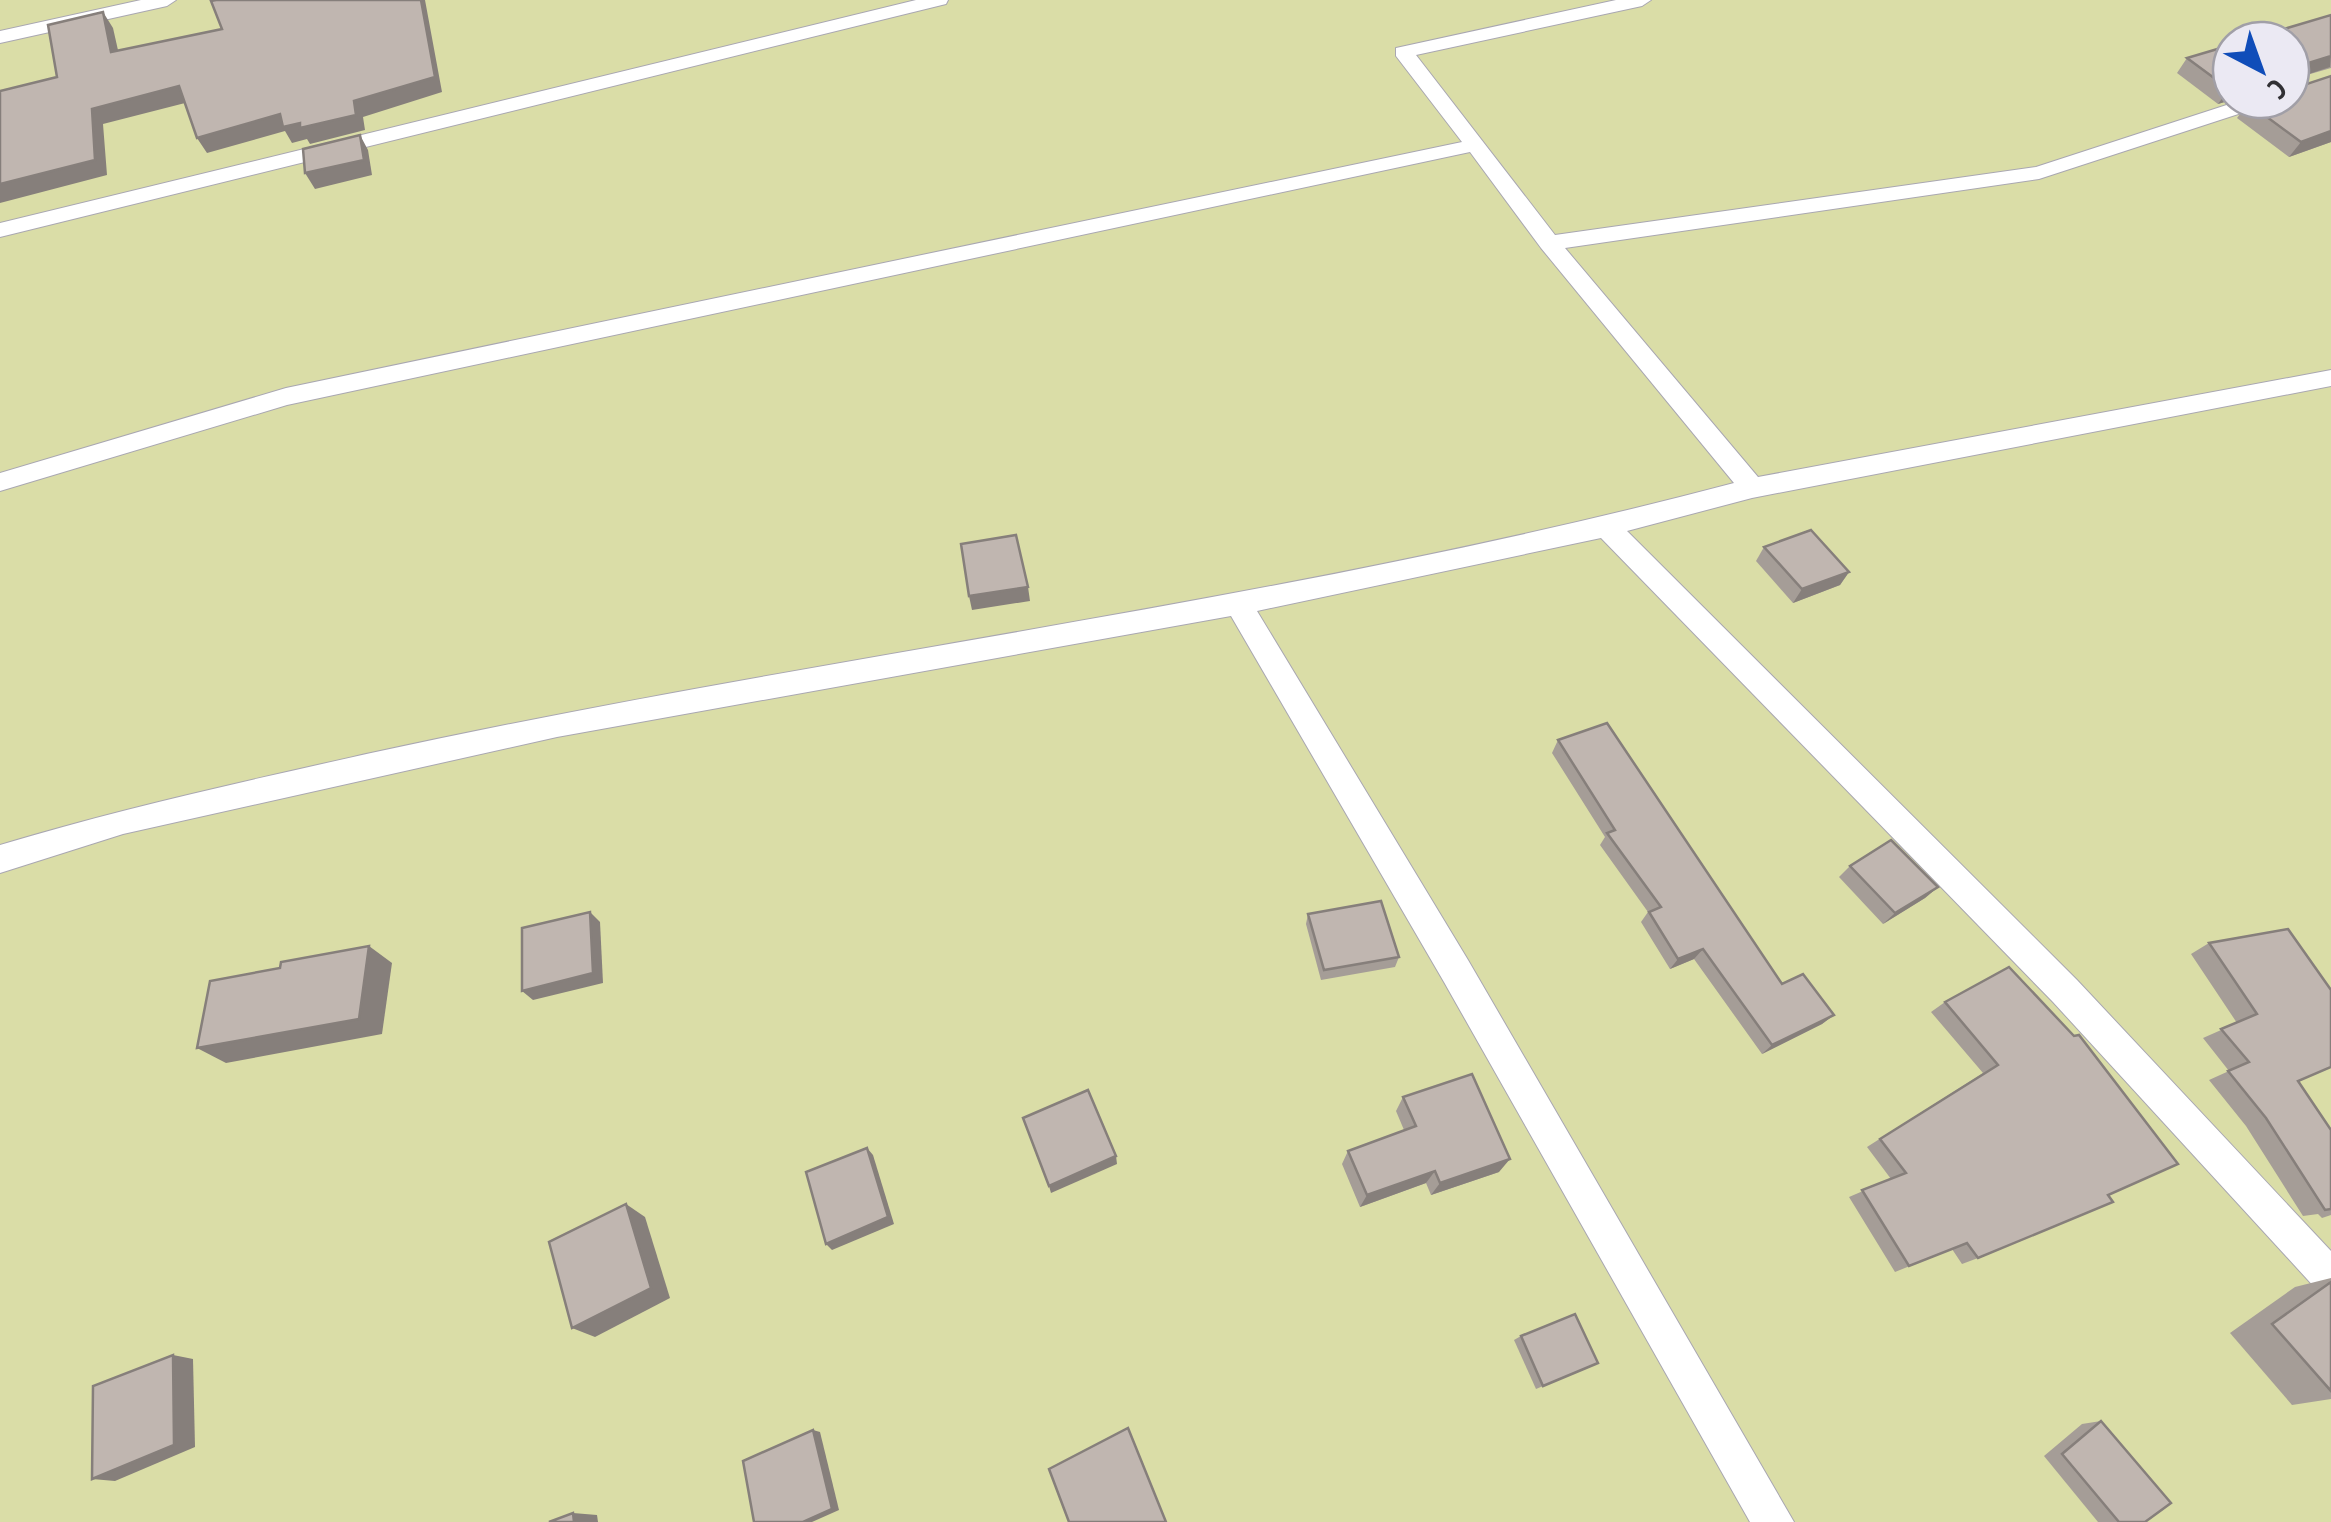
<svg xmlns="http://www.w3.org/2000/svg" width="2331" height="1522" font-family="'PT Sans Narrow',sans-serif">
	<rect width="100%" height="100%" fill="#ebe9f3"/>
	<!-- green -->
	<path fill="#dadda7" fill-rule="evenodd" d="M 0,0 L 2331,0 L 2331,1522 L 0,1522 ZM 2231,40 L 2291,40 L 2291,100 L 2231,100 Z"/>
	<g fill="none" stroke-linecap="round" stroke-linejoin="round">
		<defs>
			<g id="lane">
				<path d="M 141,0 L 176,0 L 167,6 L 0,43 L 0,31 Z"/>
				<path d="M 916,0 L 948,0 L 946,4 L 0,237 L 0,223 Z"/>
				<path d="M 1616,0 L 1651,0 L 1642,6 L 1416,55 L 1555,235 L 2036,167 L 2242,100 L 2272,100 L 2269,104 L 2039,179 L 1565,248 L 1758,477 L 2331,370 L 2331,386 L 1752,498 L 1627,531 L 2077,980 L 2331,1251 L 2331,1297 L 2318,1291 L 2053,1002 L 1601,538 L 1257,611 L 1468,960 L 1794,1522 L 1750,1522 L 1444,982 L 1231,616 L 557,737 L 123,834 L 0,873 L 0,845 C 123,808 246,781 371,753 C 824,654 1286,602 1734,483 L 1541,248 L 1470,152 L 287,405 L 0,491 L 0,473 L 286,388 L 1462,142 L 1396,56 L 1396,48 Z"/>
			</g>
		</defs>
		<!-- lane casing -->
		<use href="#lane" stroke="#a9a7b1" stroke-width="2"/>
		<!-- lane -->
		<use href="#lane" fill="#fff" fill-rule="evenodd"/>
	</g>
	<!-- wall -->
	<g fill="#a59d97">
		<path d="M 2331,15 L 2331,68 L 2300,77 L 2299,82 L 2304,85 L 2331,76 L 2331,142 L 2289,157 L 2237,118 L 2248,103 L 2291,100 L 2291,40 Z"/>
		<path d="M 2231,45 L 2231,100 L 2218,104 L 2177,73 L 2187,58 Z"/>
		<path d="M 1764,547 L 1849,572 L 1840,585 L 1793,603 L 1756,561 Z"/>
		<path d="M 1558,740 L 1782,984 L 1834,1015 L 1822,1024 L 1762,1054 L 1694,959 L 1670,969 L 1641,922 L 1648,912 L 1600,845 L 1605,837 L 1552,753 Z"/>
		<path d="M 1850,866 L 1938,887 L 1925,898 L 1883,924 L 1839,877 Z"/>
		<path d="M 1308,914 L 1399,957 L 1395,967 L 1321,980 L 1306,924 Z"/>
		<path d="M 2288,929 L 2298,1081 L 2331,1130 L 2331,1215 L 2322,1218 L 2318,1214 L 2303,1216 L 2246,1126 L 2209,1080 L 2229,1071 L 2203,1038 L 2237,1023 L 2191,954 L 2209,943 Z"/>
		<path d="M 1945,1002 L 2108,1195 L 1978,1258 L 1962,1264 L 1952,1249 L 1895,1272 L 1849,1197 L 1891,1179 L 1867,1147 L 1983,1073 L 1931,1012 Z"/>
		<path d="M 1403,1097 L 1499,1172 L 1431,1195 L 1426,1183 L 1360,1207 L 1342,1164 L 1348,1151 L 1404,1130 L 1396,1111 Z"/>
		<path d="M 2331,1278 L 2331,1399 L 2292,1405 L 2230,1333 L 2295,1287 Z"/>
		<path d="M 1521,1336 L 1598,1363 L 1536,1389 L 1514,1340 Z"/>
		<path d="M 2101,1421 L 2145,1522 L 2098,1522 L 2044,1456 L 2082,1424 Z"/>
	</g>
	<!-- shaded-wall -->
	<g fill="#867f7b">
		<path d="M 421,0 L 425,0 L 442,92 L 363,117 L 365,130 L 310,144 L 307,139 L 292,143 L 285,131 L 207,153 L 197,138 L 280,114 L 354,101 Z"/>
		<path d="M 103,12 L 113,28 L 122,68 L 111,52 Z"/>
		<path d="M 2331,56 L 2330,67 L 2291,80 L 2302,65 Z"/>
		<path d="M 179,86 L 189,102 L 103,124 L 107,175 L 0,203 L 0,184 L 92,109 Z"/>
		<path d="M 2231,88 L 2231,100 L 2218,104 L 2229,89 Z"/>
		<path d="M 2331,131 L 2331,142 L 2289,157 L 2301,142 Z"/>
		<path d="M 360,135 L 368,150 L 372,175 L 315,189 L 305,173 Z"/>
		<path d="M 1849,572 L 1840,585 L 1793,603 L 1802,589 Z"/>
		<path d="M 1028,587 L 1030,601 L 972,610 L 969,596 Z"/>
		<path d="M 1938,887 L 1925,898 L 1883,924 L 1895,913 Z"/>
		<path d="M 590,912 L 600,922 L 603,983 L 533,1000 L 522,991 Z"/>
		<path d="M 369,946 L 392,963 L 382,1034 L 226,1063 L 197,1048 Z"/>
		<path d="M 1703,949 L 1694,959 L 1670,969 L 1678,959 Z"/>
		<path d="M 1834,1015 L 1822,1024 L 1762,1054 L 1772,1045 Z"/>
		<path d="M 867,1148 L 873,1155 L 894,1224 L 832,1250 L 826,1244 Z"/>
		<path d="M 1116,1156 L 1117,1164 L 1051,1193 L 1049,1186 Z"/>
		<path d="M 1510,1159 L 1499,1172 L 1431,1195 L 1440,1183 Z"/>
		<path d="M 1435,1171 L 1426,1183 L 1360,1207 L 1367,1195 Z"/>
		<path d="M 626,1204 L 645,1217 L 670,1298 L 595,1337 L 572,1328 Z"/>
		<path d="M 173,1355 L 193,1359 L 195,1447 L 115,1481 L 92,1479 Z"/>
		<path d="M 813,1430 L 820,1432 L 839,1510 L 812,1522 L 803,1522 Z"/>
		<path d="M 573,1513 L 597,1515 L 598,1522 L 574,1522 Z"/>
	</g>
	<!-- building -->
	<g fill="#c0b6b0" stroke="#867f7b" stroke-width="2.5">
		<path d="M 216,0 L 421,0 L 435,77 L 354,101 L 356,115 L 300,128 L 300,123 L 283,127 L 280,114 L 197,138 L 179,86 L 92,109 L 95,160 L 0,184 L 0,91 L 57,77 L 48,25 L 103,12 L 111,52 L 222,29 L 211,1 Z"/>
		<path d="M 2331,15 L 2331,56 L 2302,65 L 2299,82 L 2304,85 L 2331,76 L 2331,131 L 2301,142 L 2248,103 L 2258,100 L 2291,100 L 2291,40 L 2247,40 Z"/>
		<path d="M 2231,45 L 2231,88 L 2229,89 L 2187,58 Z"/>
		<path d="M 360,135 L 364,160 L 305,173 L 303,149 Z"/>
		<path d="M 1811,530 L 1849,572 L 1802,589 L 1764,547 Z"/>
		<path d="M 1016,535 L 1028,587 L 969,596 L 961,544 Z"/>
		<path d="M 1607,723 L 1782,984 L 1803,974 L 1834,1015 L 1772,1045 L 1703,949 L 1678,959 L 1649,912 L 1661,907 L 1607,833 L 1615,830 L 1558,740 Z"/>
		<path d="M 1891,840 L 1938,887 L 1895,913 L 1850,866 Z"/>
		<path d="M 1381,901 L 1399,957 L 1324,970 L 1308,914 Z"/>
		<path d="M 590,912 L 593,973 L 522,991 L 522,928 Z"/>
		<path d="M 2288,929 L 2331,990 L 2331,1067 L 2298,1081 L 2331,1130 L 2331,1209 L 2325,1210 L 2266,1118 L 2228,1071 L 2249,1062 L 2221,1029 L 2257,1014 L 2209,943 Z"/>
		<path d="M 369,946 L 359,1019 L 197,1048 L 210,981 L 280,968 L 281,962 Z"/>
		<path d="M 2009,967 L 2074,1036 L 2079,1035 L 2178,1164 L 2108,1195 L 2113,1202 L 1978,1258 L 1967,1243 L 1909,1266 L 1862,1190 L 1906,1173 L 1880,1139 L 1998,1065 L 1945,1002 Z"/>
		<path d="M 1472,1074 L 1510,1159 L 1440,1183 L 1435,1171 L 1367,1195 L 1348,1151 L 1416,1126 L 1403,1097 Z"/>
		<path d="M 1088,1090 L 1116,1156 L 1049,1186 L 1023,1118 Z"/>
		<path d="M 867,1148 L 888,1217 L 826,1244 L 806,1172 Z"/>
		<path d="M 626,1204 L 651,1288 L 572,1328 L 549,1242 Z"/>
		<path d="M 2331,1282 L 2331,1391 L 2272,1324 Z"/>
		<path d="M 1575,1314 L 1598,1363 L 1543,1386 L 1521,1336 Z"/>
		<path d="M 173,1355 L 174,1445 L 92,1479 L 93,1386 Z"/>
		<path d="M 2101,1421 L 2171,1503 L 2145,1522 L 2119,1522 L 2062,1454 Z"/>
		<path d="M 1128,1428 L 1166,1522 L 1069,1522 L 1049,1469 Z"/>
		<path d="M 813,1430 L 832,1509 L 803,1522 L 754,1522 L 743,1461 Z"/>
		<path d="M 573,1513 L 574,1522 L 549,1522 Z"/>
	</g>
	<!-- north arrow -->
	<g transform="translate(2261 70) rotate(139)"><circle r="48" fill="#ebe9f3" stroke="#a19fa7" stroke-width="2.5"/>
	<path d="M0-8L18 38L0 25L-18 38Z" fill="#104db9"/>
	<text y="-15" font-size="28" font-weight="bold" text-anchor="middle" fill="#313034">С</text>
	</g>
</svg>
